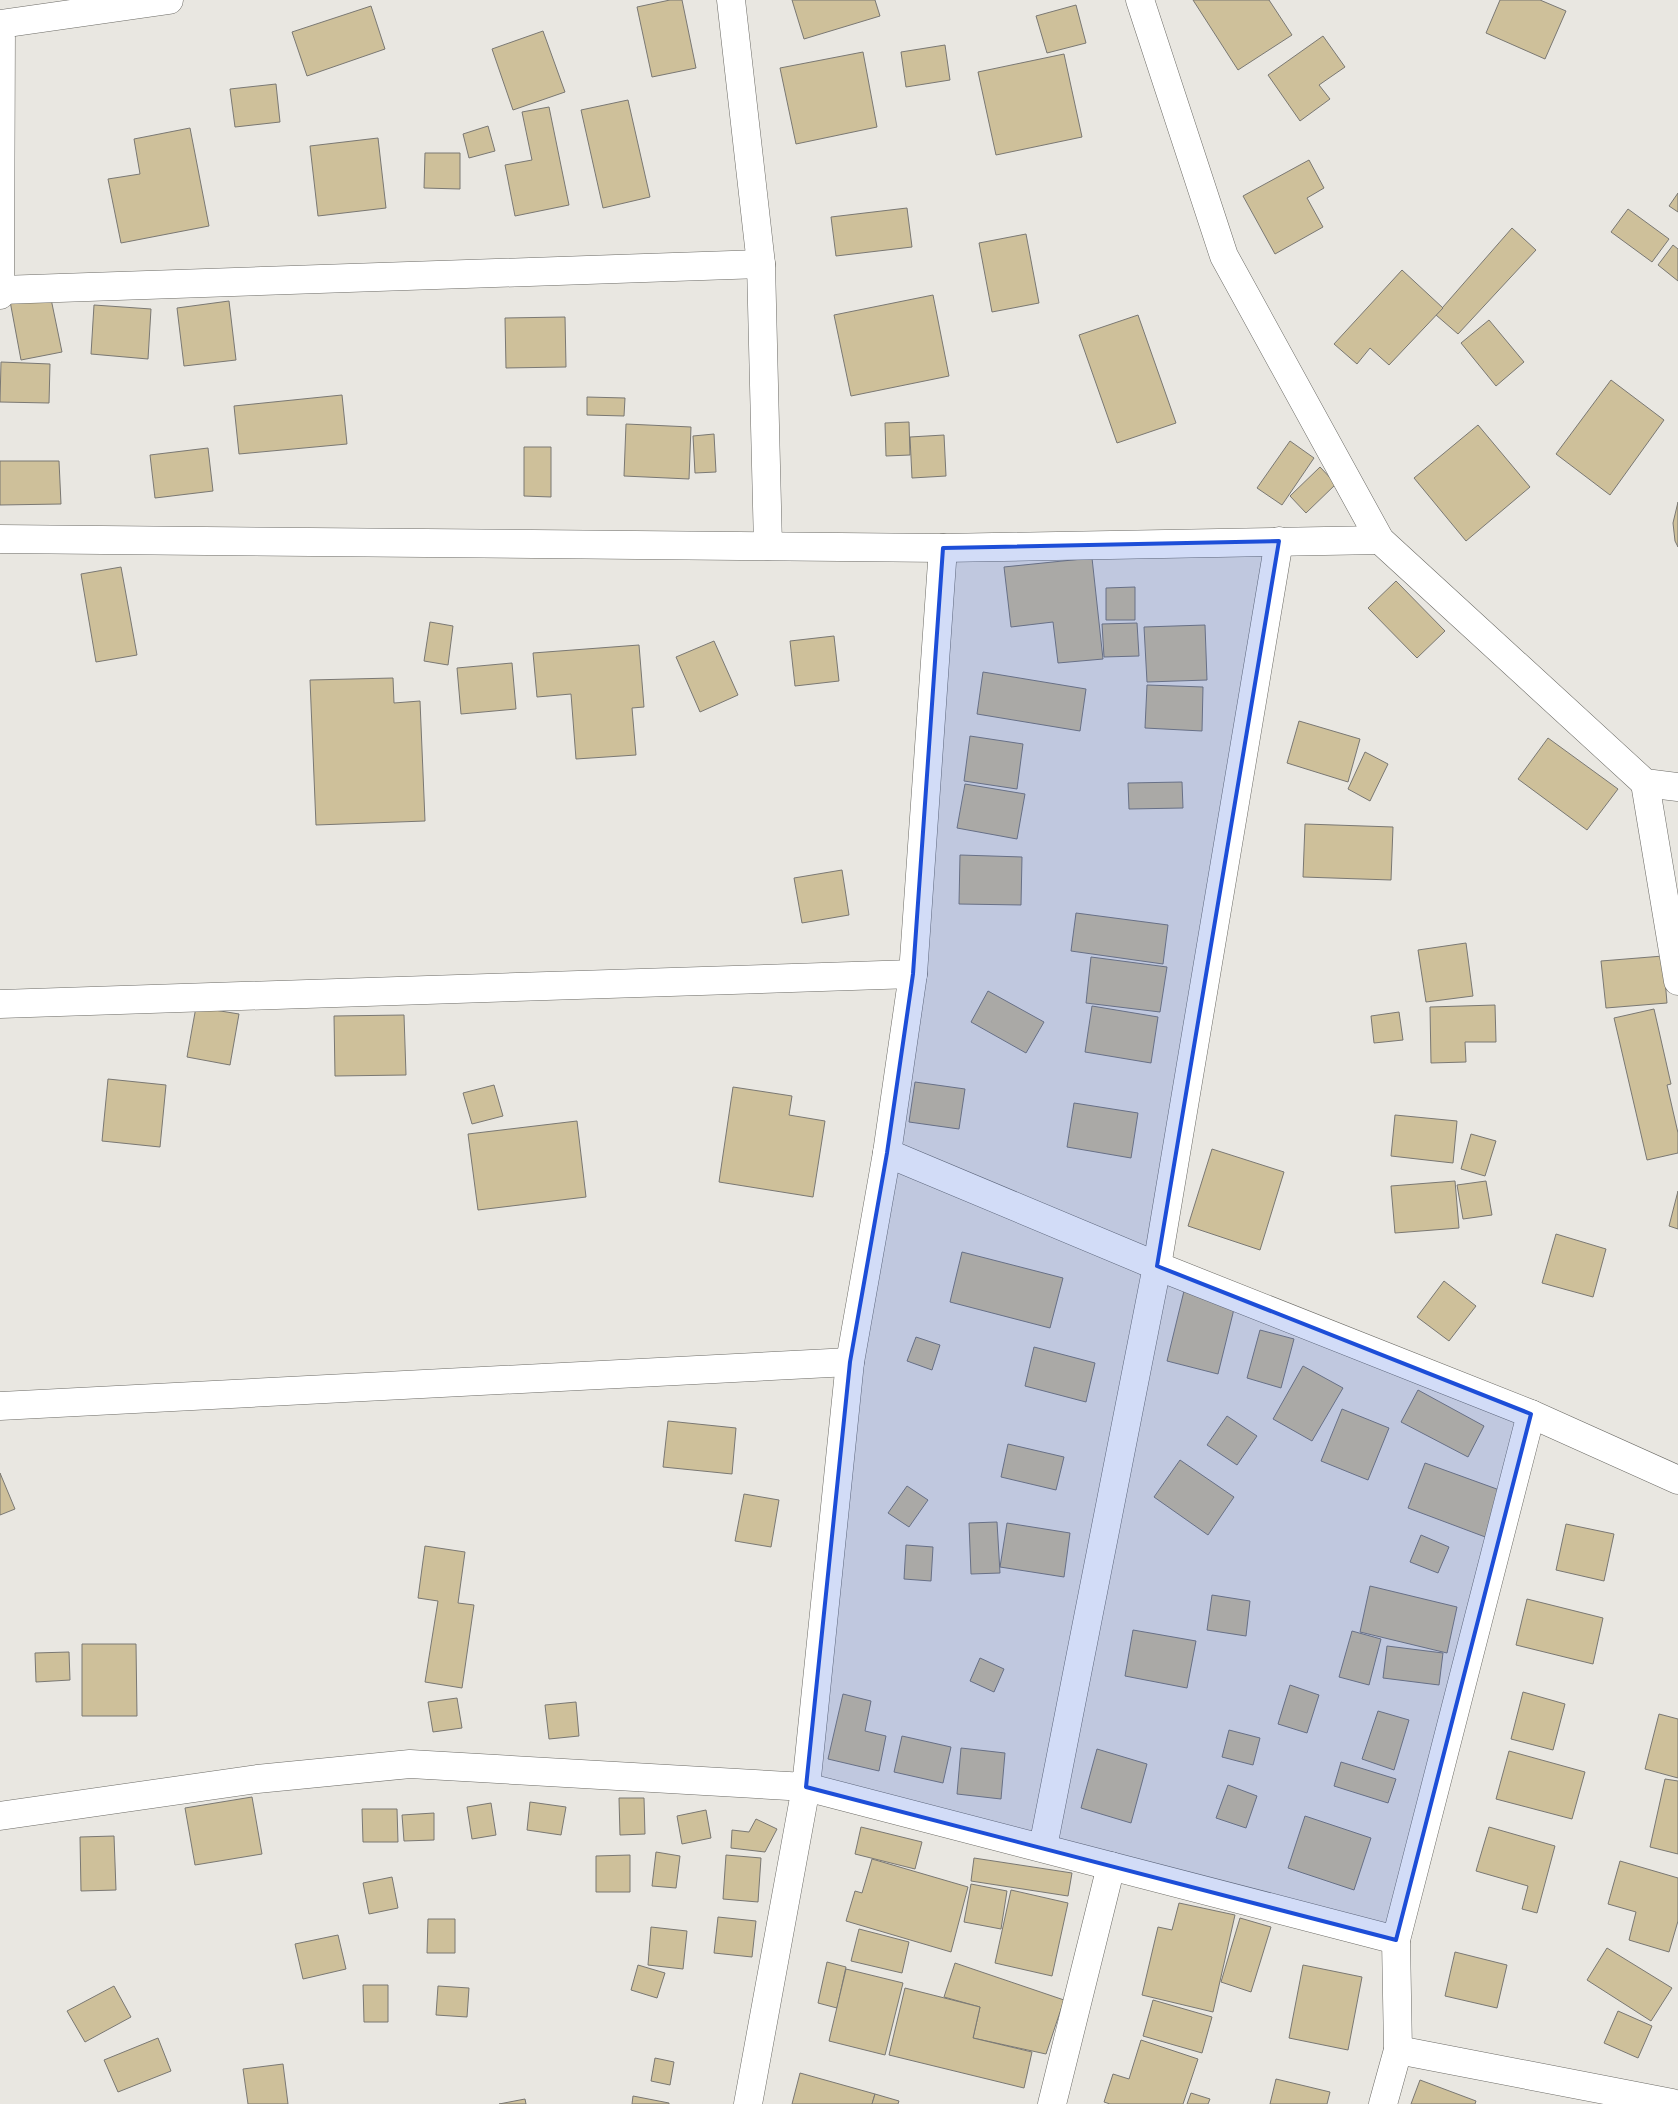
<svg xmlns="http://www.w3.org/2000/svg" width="1678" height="2104" font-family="'Sofia Sans Condensed',sans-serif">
	<rect width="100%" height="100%" fill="#e9e7e1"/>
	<!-- building -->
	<g fill="#cec09a" stroke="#7a7873">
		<path d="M 670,0 L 682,0 L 696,68 L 652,77 L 637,7 Z"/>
		<path d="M 792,0 L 875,0 L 880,16 L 804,39 Z"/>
		<path d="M 1193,0 L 1269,0 L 1292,35 L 1238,70 Z"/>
		<path d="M 1500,0 L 1540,0 L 1566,11 L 1545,59 L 1486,33 Z"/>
		<path d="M 1076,5 L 1086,43 L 1047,53 L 1036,16 Z"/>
		<path d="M 371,6 L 385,49 L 307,76 L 292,32 Z"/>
		<path d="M 543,31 L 565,92 L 513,110 L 492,49 Z"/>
		<path d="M 1323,36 L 1345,67 L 1319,85 L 1330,99 L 1300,121 L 1268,75 Z"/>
		<path d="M 945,45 L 950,80 L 906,87 L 901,52 Z"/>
		<path d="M 863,52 L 877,127 L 796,144 L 780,68 Z"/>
		<path d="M 1064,54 L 1082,137 L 996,155 L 978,72 Z"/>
		<path d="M 276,84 L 280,122 L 235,127 L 230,89 Z"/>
		<path d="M 628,100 L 650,197 L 603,208 L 581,110 Z"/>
		<path d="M 549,107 L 569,205 L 515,216 L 505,165 L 532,160 L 522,112 Z"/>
		<path d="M 488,126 L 495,151 L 469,158 L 463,134 Z"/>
		<path d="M 190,128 L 209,226 L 121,243 L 108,179 L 140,174 L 134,139 Z"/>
		<path d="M 378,138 L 386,208 L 318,216 L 310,146 Z"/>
		<path d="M 425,153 L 460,153 L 460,189 L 424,188 Z"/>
		<path d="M 1309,160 L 1324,188 L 1307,198 L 1323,227 L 1275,254 L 1243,196 Z"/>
		<path d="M 1678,193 L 1678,212 L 1669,206 Z"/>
		<path d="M 907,208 L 912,247 L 836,256 L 831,217 Z"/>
		<path d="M 1628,209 L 1669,239 L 1652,262 L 1611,232 Z"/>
		<path d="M 1512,228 L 1536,250 L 1458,334 L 1436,315 Z"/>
		<path d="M 1026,234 L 1039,303 L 992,312 L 979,243 Z"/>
		<path d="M 1673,245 L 1678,249 L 1678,281 L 1658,265 Z"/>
		<path d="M 1402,270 L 1443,308 L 1389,365 L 1370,348 L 1357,364 L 1334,344 Z"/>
		<path d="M 50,294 L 62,352 L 21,360 L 10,301 Z"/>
		<path d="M 933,295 L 949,376 L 851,396 L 834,315 Z"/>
		<path d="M 229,301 L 236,360 L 184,366 L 177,308 Z"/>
		<path d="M 94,305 L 151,309 L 148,359 L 91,354 Z"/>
		<path d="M 1138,315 L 1176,423 L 1117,443 L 1079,335 Z"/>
		<path d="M 565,317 L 566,367 L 506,368 L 505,318 Z"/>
		<path d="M 1489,320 L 1524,362 L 1496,386 L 1461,343 Z"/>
		<path d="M 1,362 L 50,364 L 49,403 L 0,402 Z"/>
		<path d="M 1611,380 L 1664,420 L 1610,495 L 1556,454 Z"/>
		<path d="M 342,395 L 347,444 L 239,454 L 234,406 Z"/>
		<path d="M 587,397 L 625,398 L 624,416 L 587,415 Z"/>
		<path d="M 909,422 L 910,455 L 886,456 L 885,423 Z"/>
		<path d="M 626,424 L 691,427 L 689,479 L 624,476 Z"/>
		<path d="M 1478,425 L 1530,487 L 1466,541 L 1414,478 Z"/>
		<path d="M 714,434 L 716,472 L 695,473 L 693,436 Z"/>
		<path d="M 944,435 L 946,476 L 912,478 L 910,437 Z"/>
		<path d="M 1290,441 L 1314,458 L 1282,505 L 1257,488 Z"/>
		<path d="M 524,447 L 551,447 L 551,497 L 524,496 Z"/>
		<path d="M 208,448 L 213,491 L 155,498 L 150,455 Z"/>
		<path d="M 0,461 L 59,461 L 61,504 L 0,505 Z"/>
		<path d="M 1320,467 L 1336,484 L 1306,513 L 1290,496 Z"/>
		<path d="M 1678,502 L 1678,547 L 1675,541 L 1673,523 Z"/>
		<path d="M 1092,558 L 1103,659 L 1058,663 L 1053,622 L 1011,627 L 1004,567 Z"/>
		<path d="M 121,567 L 137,655 L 96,662 L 81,574 Z"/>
		<path d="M 1396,581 L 1445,631 L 1417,658 L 1368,608 Z"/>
		<path d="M 1135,587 L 1135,620 L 1106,620 L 1106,588 Z"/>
		<path d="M 430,622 L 453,626 L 448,665 L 424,661 Z"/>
		<path d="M 1137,623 L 1139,656 L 1104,657 L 1102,624 Z"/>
		<path d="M 1205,625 L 1207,680 L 1147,682 L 1144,627 Z"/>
		<path d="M 834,636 L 839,681 L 795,686 L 790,641 Z"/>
		<path d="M 714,641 L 738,695 L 700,712 L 676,657 Z"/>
		<path d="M 639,645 L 644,707 L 632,708 L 636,755 L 576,759 L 571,694 L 537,697 L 533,653 Z"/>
		<path d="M 512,663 L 516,709 L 461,714 L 457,668 Z"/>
		<path d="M 983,672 L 1086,689 L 1080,731 L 977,714 Z"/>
		<path d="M 393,678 L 394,703 L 420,701 L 425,821 L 316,825 L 310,680 Z"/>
		<path d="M 1147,685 L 1203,687 L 1202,731 L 1145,728 Z"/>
		<path d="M 1299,721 L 1360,739 L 1348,782 L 1287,763 Z"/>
		<path d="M 970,736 L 1023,744 L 1017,789 L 964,781 Z"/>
		<path d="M 1548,738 L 1618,789 L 1587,830 L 1518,779 Z"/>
		<path d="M 1365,752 L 1388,764 L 1370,801 L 1348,789 Z"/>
		<path d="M 1182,782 L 1183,808 L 1129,809 L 1128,783 Z"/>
		<path d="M 965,784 L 1025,794 L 1017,839 L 957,828 Z"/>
		<path d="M 1305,824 L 1393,827 L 1391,880 L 1303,877 Z"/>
		<path d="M 960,855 L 1022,857 L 1021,905 L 959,904 Z"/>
		<path d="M 842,870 L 849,915 L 802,923 L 794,878 Z"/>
		<path d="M 1076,913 L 1168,925 L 1163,964 L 1071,951 Z"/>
		<path d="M 1466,943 L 1473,996 L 1426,1002 L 1418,950 Z"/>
		<path d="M 1663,956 L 1667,1003 L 1606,1008 L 1601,961 Z"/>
		<path d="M 1091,957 L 1167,967 L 1160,1012 L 1086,1003 Z"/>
		<path d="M 988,991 L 1044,1022 L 1026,1053 L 971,1022 Z"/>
		<path d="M 1495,1005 L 1496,1042 L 1465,1042 L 1466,1062 L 1431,1063 L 1430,1007 Z"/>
		<path d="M 1092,1006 L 1158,1017 L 1151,1063 L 1085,1052 Z"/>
		<path d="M 196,1007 L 239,1014 L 230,1065 L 187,1057 Z"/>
		<path d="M 1654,1009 L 1671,1084 L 1667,1085 L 1678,1133 L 1678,1153 L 1647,1160 L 1614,1018 Z"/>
		<path d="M 1399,1012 L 1403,1040 L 1374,1043 L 1371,1016 Z"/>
		<path d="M 404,1015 L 406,1075 L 335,1076 L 334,1016 Z"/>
		<path d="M 108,1079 L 166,1085 L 160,1147 L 102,1141 Z"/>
		<path d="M 915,1082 L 965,1089 L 959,1129 L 909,1122 Z"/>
		<path d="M 494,1085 L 503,1116 L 472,1124 L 463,1093 Z"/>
		<path d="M 733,1087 L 792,1096 L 789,1115 L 825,1121 L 813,1197 L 719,1182 Z"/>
		<path d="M 1074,1103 L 1138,1113 L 1131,1158 L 1067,1147 Z"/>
		<path d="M 1395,1115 L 1457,1121 L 1453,1163 L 1391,1156 Z"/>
		<path d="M 577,1121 L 586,1197 L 478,1210 L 468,1134 Z"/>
		<path d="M 1471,1134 L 1496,1141 L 1485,1176 L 1461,1169 Z"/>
		<path d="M 1212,1149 L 1284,1172 L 1260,1250 L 1188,1226 Z"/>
		<path d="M 1455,1181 L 1459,1228 L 1395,1233 L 1391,1186 Z"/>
		<path d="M 1486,1181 L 1492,1215 L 1463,1219 L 1457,1185 Z"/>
		<path d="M 1678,1191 L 1678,1229 L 1669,1226 Z"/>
		<path d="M 1556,1234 L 1606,1249 L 1593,1297 L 1542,1283 Z"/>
		<path d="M 962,1252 L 1063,1278 L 1050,1328 L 950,1302 Z"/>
		<path d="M 1444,1281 L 1476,1306 L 1449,1341 L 1417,1317 Z"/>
		<path d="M 1184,1291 L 1235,1305 L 1218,1374 L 1167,1361 Z"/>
		<path d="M 1260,1330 L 1294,1339 L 1281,1388 L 1247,1378 Z"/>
		<path d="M 916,1337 L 940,1345 L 932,1370 L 907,1361 Z"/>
		<path d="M 1034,1347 L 1095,1363 L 1086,1402 L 1025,1386 Z"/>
		<path d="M 1303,1366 L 1343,1388 L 1312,1441 L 1273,1419 Z"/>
		<path d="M 1418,1390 L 1484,1426 L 1468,1457 L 1401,1422 Z"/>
		<path d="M 1342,1409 L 1389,1428 L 1368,1480 L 1321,1461 Z"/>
		<path d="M 1227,1416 L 1257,1436 L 1237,1465 L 1207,1445 Z"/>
		<path d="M 668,1421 L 736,1428 L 732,1474 L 663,1467 Z"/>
		<path d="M 1008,1444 L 1064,1457 L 1056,1490 L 1001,1477 Z"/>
		<path d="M 1180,1460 L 1234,1497 L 1208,1535 L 1154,1497 Z"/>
		<path d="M 1425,1463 L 1505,1492 L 1488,1538 L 1408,1508 Z"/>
		<path d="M 0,1473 L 15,1509 L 0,1515 Z"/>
		<path d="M 907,1486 L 928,1500 L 909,1527 L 888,1513 Z"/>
		<path d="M 744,1494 L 779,1500 L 771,1547 L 735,1541 Z"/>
		<path d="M 997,1522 L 1000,1573 L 971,1574 L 969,1523 Z"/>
		<path d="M 1007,1523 L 1070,1533 L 1064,1577 L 1000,1567 Z"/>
		<path d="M 1566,1524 L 1614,1534 L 1604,1581 L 1556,1570 Z"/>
		<path d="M 1421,1535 L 1449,1547 L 1438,1573 L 1410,1562 Z"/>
		<path d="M 906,1545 L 933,1547 L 931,1581 L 904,1579 Z"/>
		<path d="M 425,1546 L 465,1552 L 458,1603 L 474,1605 L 462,1688 L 425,1682 L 438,1601 L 418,1598 Z"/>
		<path d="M 1370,1586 L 1457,1607 L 1447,1653 L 1360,1632 Z"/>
		<path d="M 1212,1595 L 1250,1601 L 1246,1636 L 1207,1630 Z"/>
		<path d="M 1527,1599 L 1603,1618 L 1593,1664 L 1516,1645 Z"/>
		<path d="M 1133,1630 L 1196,1641 L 1187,1688 L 1125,1676 Z"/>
		<path d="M 1352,1631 L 1381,1639 L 1369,1685 L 1339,1677 Z"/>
		<path d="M 82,1644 L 136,1644 L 137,1716 L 82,1716 Z"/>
		<path d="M 1387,1646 L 1443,1653 L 1439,1685 L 1383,1678 Z"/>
		<path d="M 69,1652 L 70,1680 L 36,1682 L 35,1653 Z"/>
		<path d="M 980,1658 L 1004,1669 L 994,1692 L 970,1681 Z"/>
		<path d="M 1290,1685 L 1319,1695 L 1307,1733 L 1278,1724 Z"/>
		<path d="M 1523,1692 L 1565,1704 L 1553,1750 L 1511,1739 Z"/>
		<path d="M 843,1694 L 871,1701 L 865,1731 L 886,1736 L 879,1771 L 828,1759 Z"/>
		<path d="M 457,1698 L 462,1728 L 433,1732 L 428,1702 Z"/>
		<path d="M 576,1702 L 579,1736 L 549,1739 L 545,1705 Z"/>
		<path d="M 1378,1711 L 1409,1720 L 1394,1770 L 1362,1759 Z"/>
		<path d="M 1659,1714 L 1678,1719 L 1678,1778 L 1645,1769 Z"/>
		<path d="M 1229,1730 L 1260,1738 L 1253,1765 L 1222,1757 Z"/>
		<path d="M 902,1736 L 951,1747 L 943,1783 L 894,1772 Z"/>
		<path d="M 961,1748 L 1005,1753 L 1001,1799 L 957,1794 Z"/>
		<path d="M 1097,1749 L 1147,1764 L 1131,1823 L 1081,1808 Z"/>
		<path d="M 1509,1751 L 1585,1772 L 1572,1819 L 1496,1799 Z"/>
		<path d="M 1341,1762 L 1396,1779 L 1388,1803 L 1334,1786 Z"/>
		<path d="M 1665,1779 L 1678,1781 L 1678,1854 L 1650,1847 Z"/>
		<path d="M 1228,1785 L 1257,1796 L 1246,1828 L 1216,1818 Z"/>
		<path d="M 252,1797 L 262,1854 L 195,1865 L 185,1808 Z"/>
		<path d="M 619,1798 L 644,1798 L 645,1834 L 620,1835 Z"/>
		<path d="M 530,1802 L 566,1807 L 561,1835 L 527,1830 Z"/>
		<path d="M 491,1803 L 496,1835 L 472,1839 L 467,1807 Z"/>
		<path d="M 362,1809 L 397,1809 L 398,1842 L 363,1842 Z"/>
		<path d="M 706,1810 L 711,1838 L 682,1844 L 677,1816 Z"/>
		<path d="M 434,1813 L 434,1840 L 404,1841 L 402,1815 Z"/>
		<path d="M 1305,1816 L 1371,1838 L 1354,1890 L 1288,1868 Z"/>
		<path d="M 756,1819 L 777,1829 L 765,1852 L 731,1848 L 732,1830 L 749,1832 Z"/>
		<path d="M 861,1827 L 922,1842 L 915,1869 L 855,1854 Z"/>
		<path d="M 1489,1827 L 1555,1846 L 1537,1913 L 1522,1909 L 1528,1886 L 1476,1871 Z"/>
		<path d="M 114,1836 L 116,1890 L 81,1891 L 80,1837 Z"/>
		<path d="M 656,1852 L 680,1856 L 676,1888 L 652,1886 Z"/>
		<path d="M 630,1855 L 630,1892 L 596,1892 L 596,1856 Z"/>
		<path d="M 726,1855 L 761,1858 L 758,1902 L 723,1899 Z"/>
		<path d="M 974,1858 L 1072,1873 L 1068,1896 L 971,1881 Z"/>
		<path d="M 872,1859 L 968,1887 L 951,1952 L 846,1921 L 855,1891 L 862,1893 Z"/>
		<path d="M 1620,1861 L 1678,1878 L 1678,1921 L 1669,1952 L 1629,1940 L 1636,1912 L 1608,1904 Z"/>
		<path d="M 392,1877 L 398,1908 L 369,1914 L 363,1883 Z"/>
		<path d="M 971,1884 L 1007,1891 L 1001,1929 L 964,1922 Z"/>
		<path d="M 1011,1890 L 1068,1903 L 1052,1976 L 995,1963 Z"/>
		<path d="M 1179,1903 L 1235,1915 L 1213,2012 L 1142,1995 L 1158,1927 L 1172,1930 Z"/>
		<path d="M 718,1917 L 756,1921 L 752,1957 L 714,1953 Z"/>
		<path d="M 1240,1918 L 1271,1927 L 1251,1992 L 1221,1982 Z"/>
		<path d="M 428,1919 L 455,1919 L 455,1953 L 427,1953 Z"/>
		<path d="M 651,1927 L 687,1931 L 683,1969 L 648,1965 Z"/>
		<path d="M 859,1929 L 909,1942 L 902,1973 L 851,1961 Z"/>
		<path d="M 338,1935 L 346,1969 L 303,1979 L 295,1944 Z"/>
		<path d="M 1607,1948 L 1672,1988 L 1651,2021 L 1587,1980 Z"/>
		<path d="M 1455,1952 L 1507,1965 L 1497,2008 L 1445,1996 Z"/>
		<path d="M 827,1962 L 846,1967 L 837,2008 L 818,2003 Z"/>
		<path d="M 955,1963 L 1064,2000 L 1046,2054 L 973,2038 L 980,2007 L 944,1997 Z"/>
		<path d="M 638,1965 L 665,1973 L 657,1998 L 631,1990 Z"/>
		<path d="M 1303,1965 L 1362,1977 L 1348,2050 L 1289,2038 Z"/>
		<path d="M 846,1969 L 903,1983 L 885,2055 L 829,2041 Z"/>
		<path d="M 363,1985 L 388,1985 L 388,2022 L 364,2022 Z"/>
		<path d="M 114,1986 L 131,2017 L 85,2042 L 67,2011 Z"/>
		<path d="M 438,1986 L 469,1988 L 467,2017 L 436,2015 Z"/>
		<path d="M 905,1988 L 980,2007 L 973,2038 L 1032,2052 L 1024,2088 L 889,2055 Z"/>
		<path d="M 1153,2000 L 1212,2017 L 1202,2053 L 1143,2036 Z"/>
		<path d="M 1618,2011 L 1652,2026 L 1638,2058 L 1604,2043 Z"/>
		<path d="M 158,2038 L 171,2071 L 118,2092 L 104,2060 Z"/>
		<path d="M 1141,2040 L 1198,2059 L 1183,2104 L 1110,2104 L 1104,2102 L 1113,2074 L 1129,2079 Z"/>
		<path d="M 655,2058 L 674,2062 L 670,2085 L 651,2081 Z"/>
		<path d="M 283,2064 L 288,2104 L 248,2104 L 243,2069 Z"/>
		<path d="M 800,2073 L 875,2094 L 872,2104 L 792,2104 Z"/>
		<path d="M 1276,2079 L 1330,2092 L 1327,2104 L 1270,2104 Z"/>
		<path d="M 1420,2080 L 1476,2101 L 1475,2104 L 1411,2104 Z"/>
		<path d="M 1191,2093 L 1210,2099 L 1208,2104 L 1187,2104 Z"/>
		<path d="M 875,2094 L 899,2101 L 898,2104 L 872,2104 Z"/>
		<path d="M 633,2096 L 669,2103 L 669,2104 L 632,2104 Z"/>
		<path d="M 525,2099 L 526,2104 L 499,2104 Z"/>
	</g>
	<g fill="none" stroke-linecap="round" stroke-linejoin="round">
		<defs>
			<g id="minor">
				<path d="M 731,0 L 761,264 L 768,546"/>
				<path d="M 1140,0 L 1224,256 L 1380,540 L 1645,783 L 1678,787"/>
				<path d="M 1,290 L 761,264"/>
				<path d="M 0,295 L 1,24 L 169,0"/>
				<path d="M 0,539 L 943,548 L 1380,540"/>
				<path d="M 1645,783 L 1678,981"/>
				<path d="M 0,1004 L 913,974"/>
				<path d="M 887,1153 L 1157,1266 L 1531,1414 L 1678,1480"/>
				<path d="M 0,1406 L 850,1362"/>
				<path d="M 0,1816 L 257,1779 L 410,1764 L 806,1787 L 850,1362 L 887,1153 L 913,974 L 943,548"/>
				<path d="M 1043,1847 L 1157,1266 L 1279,541"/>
				<path d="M 1398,2050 L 1672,2103"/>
				<path d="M 748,2104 L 806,1787 L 1396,1940"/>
				<path d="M 1052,2104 L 1111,1866"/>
				<path d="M 1383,2104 L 1398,2050 L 1396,1940 L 1531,1414"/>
			</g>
		</defs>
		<!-- minor casing -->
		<use href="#minor" stroke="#6c6b66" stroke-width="29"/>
		<!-- minor -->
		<use href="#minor" stroke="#fff" stroke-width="28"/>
	</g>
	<!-- marked area -->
	<path fill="#1d4ed8" fill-opacity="0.2" stroke="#1d4ed8" stroke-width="4" stroke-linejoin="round" d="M 1279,541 L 1157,1266 L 1531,1414 L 1396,1940 L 806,1787 L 850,1362 L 887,1153 L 913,974 L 943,548 Z"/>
</svg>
